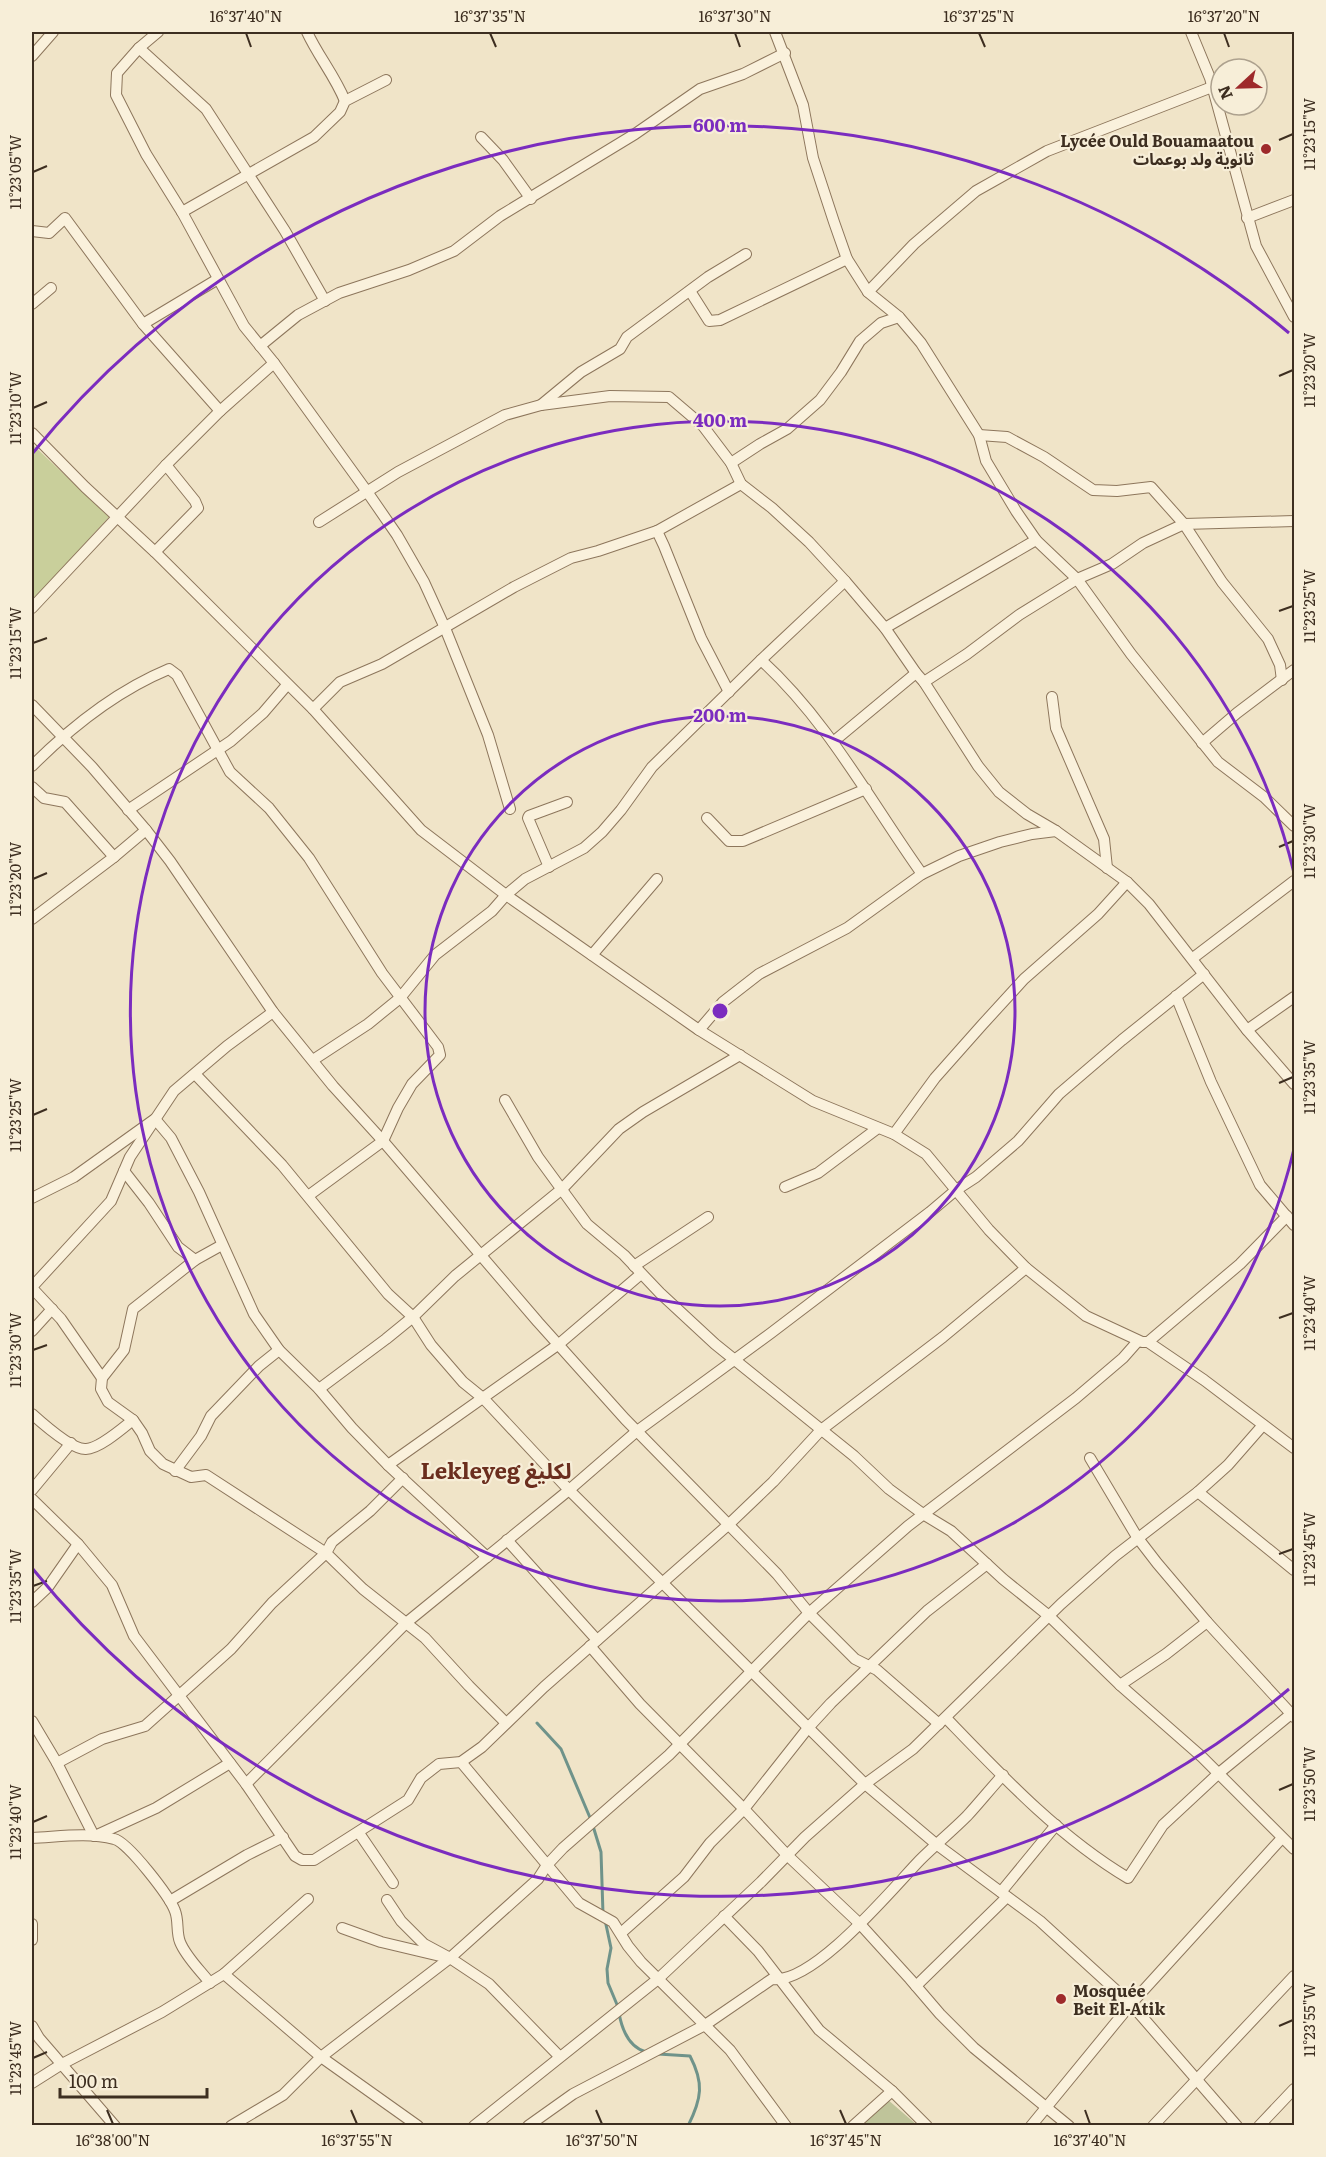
<svg xmlns="http://www.w3.org/2000/svg" width="1326" height="2157" font-family="Literata,'Noto Sans Arabic',serif">
	<rect width="100%" height="100%" fill="#f0e4c8"/>
	<!-- green -->
	<path fill="#c9cf9b" d="M 32,444 L 109,517 L 32,601 Z"/>
	<!-- cemetery -->
	<path fill="#bfc49a" d="M 887,2099 L 917,2125 L 859,2126 Z"/>
	<g fill="none" stroke-linecap="round" stroke-linejoin="round">
		<!-- stream -->
		<g stroke="#6f938a" stroke-width="3">
			<path d="M 537,1723 L 561,1749 L 591,1820"/>
			<path d="M 593,1826 L 601,1852 L 603,1914"/>
			<path d="M 605,1920 L 611,1948 L 607,1969 L 608,1983 L 618,2007"/>
			<path d="M 619,2013 C 622,2030 629,2047 646,2052"/>
			<path d="M 658,2054 L 690,2056 C 704,2083 702,2098 688,2126"/>
		</g>
		<defs>
			<g id="minor">
				<path d="M 158,32 L 139,48 L 117,73 L 116,95 L 146,154 L 182,212 L 244,326 L 274,363 L 368,493 L 397,535 L 424,582 L 445,628 L 488,735 L 510,809"/>
				<path d="M 307,32 C 318,56 335,76 345,101"/>
				<path d="M 775,32 L 803,105 L 813,158 L 834,222 L 847,259 L 868,292 L 899,317 L 921,343 L 979,435 L 986,461 L 1016,511 L 1036,540 L 1077,579 L 1131,654 L 1218,762 L 1264,797 L 1294,826"/>
				<path d="M 1191,32 L 1210,78 L 1256,246 L 1294,317"/>
				<path d="M 139,48 L 206,109 L 285,231 L 325,301"/>
				<path d="M 32,56 L 53,32"/>
				<path d="M 481,137 L 503,160 L 531,199"/>
				<path d="M 182,212 L 314,137 L 340,112 L 345,101 L 386,80"/>
				<path d="M 1247,218 L 1294,200"/>
				<path d="M 32,231 L 49,233 L 65,218 L 143,324 L 220,411"/>
				<path d="M 690,291 L 709,321 L 720,320 L 847,259"/>
				<path d="M 868,292 L 914,244 L 976,191 L 1047,151 L 1212,87"/>
				<path d="M 32,304 L 51,288"/>
				<path d="M 143,324 L 218,279"/>
				<path d="M 260,346 L 298,315 L 339,293 L 409,270 L 454,251 L 500,216 L 635,134 L 700,89 L 743,74 L 785,53"/>
				<path d="M 541,405 L 581,372 L 620,349 L 627,337 L 708,277 L 746,254"/>
				<path d="M 32,433 L 85,487 L 155,552 L 313,709 L 421,830 L 506,895 L 699,1030 L 813,1101 L 894,1134 L 926,1154 L 989,1230 L 1026,1268 L 1086,1316 L 1142,1342 L 1148,1342 L 1204,1380 L 1294,1448"/>
				<path d="M 979,435 L 1007,437 L 1044,457 L 1093,490 L 1117,491 L 1151,487 L 1184,524 L 1222,582 L 1268,639 L 1280,665 L 1282,680"/>
				<path d="M 731,463 L 760,444 L 787,429 L 820,400 L 841,372 L 860,341 L 881,323 L 899,317"/>
				<path d="M 319,522 L 398,472 L 505,415 L 541,405 L 610,396 L 669,397 L 703,426 L 731,463 L 741,484 L 772,508 L 809,542 L 845,581 L 885,628 L 916,673 L 924,682 L 978,766 L 999,792 L 1027,814 L 1056,831 L 1127,882 L 1149,904 L 1247,1030 L 1294,1084"/>
				<path d="M 657,531 L 664,546 L 701,638 L 729,692"/>
				<path d="M 155,552 L 198,508 L 195,501 L 166,465"/>
				<path d="M 32,608 L 166,465 L 220,411 L 274,363"/>
				<path d="M 885,628 L 1036,540"/>
				<path d="M 761,660 C 828,721 870,801 922,874"/>
				<path d="M 924,682 L 967,654 L 1019,615 L 1077,579 L 1112,564 L 1143,543 L 1184,524 L 1294,521"/>
				<path d="M 1052,697 L 1056,728 L 1104,839 L 1107,868"/>
				<path d="M 32,705 L 92,767 L 146,830 L 170,861 L 273,1012 L 333,1086 L 383,1141 L 538,1322 L 625,1419 L 777,1574 L 809,1613 L 855,1659 L 877,1670 L 939,1724"/>
				<path d="M 313,709 L 340,682 L 382,664 L 514,587 L 571,558 L 598,551 L 657,531 L 741,484"/>
				<path d="M 833,742 L 916,673"/>
				<path d="M 1202,743 L 1237,713 L 1294,670"/>
				<path d="M 32,766 C 72,726 116,691 169,669 L 177,675 L 230,772 L 269,808 L 309,858 L 382,973 L 438,1047 L 440,1055 L 412,1084 L 398,1108 L 383,1141 L 308,1196"/>
				<path d="M 32,787 L 44,798 L 65,802 L 114,857"/>
				<path d="M 128,810 L 231,741 L 263,713 L 287,685"/>
				<path d="M 707,818 L 729,841 L 743,841 L 866,789"/>
				<path d="M 549,867 L 528,818 L 529,816 L 567,802"/>
				<path d="M 32,919 L 114,857 L 146,830"/>
				<path d="M 592,955 L 657,879"/>
				<path d="M 1193,958 L 1294,881"/>
				<path d="M 1176,996 L 1211,1082 L 1260,1185 L 1294,1225"/>
				<path d="M 699,1030 L 723,1002 L 759,974 L 847,928 L 922,874 L 959,856 L 1000,842 L 1032,834 L 1056,831"/>
				<path d="M 1247,1030 L 1294,997"/>
				<path d="M 313,1060 L 368,1024 L 400,998 L 435,955 L 492,911 L 506,895 L 525,879 L 584,848 L 602,832 L 621,810 L 652,767 L 761,660 L 845,581"/>
				<path d="M 195,1074 L 282,1165 L 388,1294 L 413,1317 L 431,1345 L 463,1382 L 484,1399 L 569,1490 L 865,1784 L 936,1844 L 1040,1921 L 1131,2004 L 1237,2126"/>
				<path d="M 505,1100 L 538,1157 L 587,1224 L 624,1255 L 660,1293 L 715,1344 L 854,1456 L 889,1489 L 923,1514 L 951,1531 L 1003,1579 L 1049,1616 L 1120,1685 L 1202,1757 L 1294,1849"/>
				<path d="M 894,1134 L 935,1078 L 982,1025 L 1024,979 L 1098,914 L 1127,882"/>
				<path d="M 124,1171 L 149,1203 L 178,1247 L 195,1260"/>
				<path d="M 785,1187 L 818,1173 L 878,1128"/>
				<path d="M 32,1198 L 74,1177 L 155,1119 L 171,1138 L 199,1192 L 254,1314 L 279,1350 L 319,1389 L 352,1428 L 388,1465 L 487,1557"/>
				<path d="M 222,1245 L 195,1260 L 133,1309 L 124,1350 L 102,1378 L 101,1389 L 108,1402 L 133,1420 L 142,1433 L 150,1451 L 163,1464 L 191,1477 L 206,1475 L 326,1553 L 363,1589 L 425,1638 L 469,1686 L 505,1722"/>
				<path d="M 634,1266 L 708,1217"/>
				<path d="M 32,1287 L 111,1201 L 130,1157 L 174,1091 L 227,1046 L 273,1012"/>
				<path d="M 32,1288 L 61,1319 L 102,1378"/>
				<path d="M 32,1331 L 52,1309"/>
				<path d="M 1148,1342 L 1240,1264 L 1287,1216"/>
				<path d="M 319,1389 L 386,1339 L 413,1317 L 455,1276 L 562,1189 L 619,1129 L 643,1112 L 740,1055"/>
				<path d="M 32,1414 C 42,1423 72,1450 86,1449 C 99,1449 123,1428 133,1420"/>
				<path d="M 1090,1458 L 1137,1537 L 1157,1563 L 1207,1622 L 1294,1717"/>
				<path d="M 388,1465 L 559,1344 L 641,1274"/>
				<path d="M 175,1471 L 201,1436 L 211,1416 L 259,1366 L 279,1350"/>
				<path d="M 32,1490 L 71,1443"/>
				<path d="M 1198,1492 L 1294,1570"/>
				<path d="M 32,1499 L 78,1544 L 112,1585 L 134,1636 L 246,1784 L 295,1856 L 302,1860 L 314,1860 L 408,1800 L 421,1778 L 439,1764 L 461,1762 L 482,1747 L 544,1687 L 728,1525 L 773,1482 L 821,1430 L 943,1337 L 1026,1268"/>
				<path d="M 507,1540 L 597,1640"/>
				<path d="M 32,1602 L 48,1587 L 78,1544"/>
				<path d="M 590,1646 L 640,1704 L 744,1809 L 787,1855 L 860,1924 L 910,1979 L 940,2014 L 974,2048 L 1069,2126"/>
				<path d="M 1120,1685 L 1166,1654 L 1207,1622"/>
				<path d="M 946,1718 C 1001,1775 1059,1837 1128,1878 L 1163,1825 L 1219,1773 L 1291,1714"/>
				<path d="M 32,1721 L 57,1763 L 94,1836"/>
				<path d="M 461,1762 L 579,1903 L 613,1922 L 628,1946 L 641,1962 L 730,2050 L 786,2126"/>
				<path d="M 57,1763 L 102,1739 L 145,1726 L 231,1649 L 272,1603 L 326,1553 L 332,1542 L 370,1511 L 403,1478"/>
				<path d="M 246,1784 L 406,1623 L 569,1490 L 637,1431 L 771,1333 L 930,1212 L 956,1190 L 976,1177 L 1018,1141 L 1059,1094 L 1122,1040 L 1204,974"/>
				<path d="M 359,1833 L 393,1883"/>
				<path d="M 97,1835 L 156,1808 L 230,1763"/>
				<path d="M 32,1838 C 58,1837 88,1832 114,1839 C 128,1842 170,1897 175,1911 C 179,1921 176,1932 180,1942 C 186,1957 200,1970 210,1983"/>
				<path d="M 1001,1892 L 1056,1825"/>
				<path d="M 387,1900 L 401,1921 L 424,1944 L 450,1958 L 489,1984 L 559,2056"/>
				<path d="M 170,1901 L 247,1855 L 283,1837"/>
				<path d="M 724,1916 L 758,1951 L 819,2030 L 892,2091 L 927,2126"/>
				<path d="M 32,1924 L 32,1940"/>
				<path d="M 342,1928 L 381,1942 L 440,1956"/>
				<path d="M 621,1933 L 684,1877 L 710,1843 L 744,1809 L 808,1728 L 831,1703 L 927,1611 L 987,1564"/>
				<path d="M 224,1974 L 321,2057 L 418,2126"/>
				<path d="M 916,1986 L 1007,1897"/>
				<path d="M 32,2026 L 39,2038 L 115,2126"/>
				<path d="M 32,2083 L 62,2064 L 162,2012 L 224,1974 L 308,1899"/>
				<path d="M 231,2126 L 283,2095 L 321,2057 L 450,1958 L 538,1879 L 547,1865 L 563,1848 L 669,1755 L 809,1613 L 908,1526 L 1076,1398 L 1123,1358 L 1138,1341"/>
				<path d="M 474,2126 L 658,1979 L 761,1882 L 805,1837 L 865,1784 L 913,1749 L 1061,1604 L 1115,1556 L 1198,1492 L 1228,1465 L 1263,1425"/>
				<path d="M 528,2126 L 573,2094 L 705,2025 L 772,1979 C 813,1985 892,1889 920,1860 C 935,1845 952,1831 967,1816 C 979,1803 991,1788 1003,1775"/>
				<path d="M 853,2126 L 892,2091"/>
				<path d="M 1031,2126 L 1131,2004 L 1282,1838"/>
				<path d="M 1153,2126 L 1294,1976"/>
				<path d="M 1259,2126 L 1294,2089"/>
			</g>
		</defs>
		<!-- minor casing -->
		<use href="#minor" stroke="#8d765c" stroke-width="12"/>
		<!-- minor -->
		<use href="#minor" stroke="#faf1dc" stroke-width="10"/>
	</g>
	<!-- ticks -->
	<path fill="none" stroke="#3d2e20" stroke-width="2" d="M 246,33 L 251,47M 490,33 L 496,47M 735,33 L 740,47M 979,33 L 985,47M 1224,33 L 1229,47M 1279,140 L 1293,134M 33,172 L 47,166M 1279,376 L 1293,370M 33,408 L 47,402M 1279,611 L 1293,606M 33,643 L 47,638M 1279,847 L 1293,841M 33,879 L 47,873M 1279,1083 L 1293,1077M 33,1115 L 47,1109M 1279,1318 L 1293,1313M 33,1350 L 47,1345M 1279,1554 L 1293,1549M 33,1586 L 47,1581M 1279,1790 L 1293,1784M 33,1822 L 47,1816M 1279,2026 L 1293,2020M 33,2058 L 47,2052M 107,2110 L 113,2124M 351,2110 L 357,2124M 596,2110 L 602,2124M 840,2110 L 846,2124M 1085,2110 L 1090,2124"/>
	<!-- distance rings -->
	<g fill="none" stroke="#7b2cbf" stroke-width="3">
		<circle cx="720" cy="1011" r="295"/>
		<path d="M1294 1149A590 590 0 1 1 1294 873"/>
		<path d="M1289 1689A885 885 0 0 1 32 1568M32 454A885 885 0 0 1 1289 333"/>
	</g>
	<!-- markers -->
	<g fill="#9e2a2b" stroke="#f7eed8" stroke-width="2">
		<circle cx="1266" cy="149" r="6"/>
		<circle cx="1061" cy="1999" r="6"/>
	</g>
	<g text-anchor="middle" dominant-baseline="central" stroke-width="4.5" stroke-linejoin="round" paint-order="stroke">
		<!-- poi labels -->
		<g font-size="16" font-weight="bold" fill="#3d2e20" stroke="#f7eed8" text-anchor="end">
			<text x="1254" y="140">Lycée Ould Bouamaatou<tspan x="1254" dy="18">ثانوية ولد بوعمات</tspan></text>
			<text x="1073" y="1990" text-anchor="start">Mosquée<tspan x="1073" dy="18">Beit El-Atik</tspan></text>
		</g>
		<!-- district labels -->
		<g font-size="22" font-weight="bold" fill="#6b2e1e" stroke="#f7eed8">
			<text x="496" y="1469">Lekleyeg لكليغ</text>
		</g>
	</g>
	<circle cx="720" cy="1011" r="9" fill="#7b2cbf" stroke="#f7eed8" stroke-width="3"/>
	<g font-size="18" text-anchor="middle" font-weight="bold" fill="#7b2cbf" stroke="#f7eed8" stroke-width="4.5" stroke-linejoin="round" paint-order="stroke">
		<text x="720" y="132">600 m</text>
		<text x="720" y="427">400 m</text>
		<text x="720" y="722">200 m</text>
	</g>
	<!-- border -->
	<rect width="1326" height="2157" fill="none" stroke="#f7eed8" stroke-width="66"/>
	<!-- north arrow -->
	<g transform="translate(1239 87) rotate(248)"><circle r="28" fill="#f7eed8" stroke="#ada18e" stroke-width="1.5"/>
	<path d="M0-4.5L10 22L0 15L-10 22Z" fill="#9e2a2b"/>
	<text y="-9" font-size="16" font-weight="bold" text-anchor="middle" fill="#3d2e20">N</text>
	</g>
	<!-- scale -->
	<path d="M60 2088v9h147v-9" fill="none" stroke="#3d2e20" stroke-width="3"/>
	<text x="69" y="2088" font-size="18" fill="#3d2e20" stroke="#f7eed8" stroke-width="4.5" paint-order="stroke">100 m</text>
	<rect x="33" y="33" width="1260" height="2091" fill="none" stroke="#3d2e20" stroke-width="2"/>
	<g font-size="15" text-anchor="middle" fill="#3d2e20">
		<text x="246" y="22">16°37'40"N</text>
		<text x="490" y="22">16°37'35"N</text>
		<text x="735" y="22">16°37'30"N</text>
		<text x="979" y="22">16°37'25"N</text>
		<text x="1224" y="22">16°37'20"N</text>
		<text transform="translate(1310 134) rotate(-90)" y="5">11°23'15"W</text>
		<text transform="translate(16 172) rotate(-90)" y="5">11°23'05"W</text>
		<text transform="translate(1310 370) rotate(-90)" y="5">11°23'20"W</text>
		<text transform="translate(16 408) rotate(-90)" y="5">11°23'10"W</text>
		<text transform="translate(1310 606) rotate(-90)" y="5">11°23'25"W</text>
		<text transform="translate(16 643) rotate(-90)" y="5">11°23'15"W</text>
		<text transform="translate(1310 841) rotate(-90)" y="5">11°23'30"W</text>
		<text transform="translate(16 879) rotate(-90)" y="5">11°23'20"W</text>
		<text transform="translate(1310 1077) rotate(-90)" y="5">11°23'35"W</text>
		<text transform="translate(16 1115) rotate(-90)" y="5">11°23'25"W</text>
		<text transform="translate(1310 1313) rotate(-90)" y="5">11°23'40"W</text>
		<text transform="translate(16 1350) rotate(-90)" y="5">11°23'30"W</text>
		<text transform="translate(1310 1549) rotate(-90)" y="5">11°23'45"W</text>
		<text transform="translate(16 1586) rotate(-90)" y="5">11°23'35"W</text>
		<text transform="translate(1310 1784) rotate(-90)" y="5">11°23'50"W</text>
		<text transform="translate(16 1822) rotate(-90)" y="5">11°23'40"W</text>
		<text transform="translate(1310 2020) rotate(-90)" y="5">11°23'55"W</text>
		<text transform="translate(16 2058) rotate(-90)" y="5">11°23'45"W</text>
		<text x="113" y="2146">16°38'00"N</text>
		<text x="357" y="2146">16°37'55"N</text>
		<text x="602" y="2146">16°37'50"N</text>
		<text x="846" y="2146">16°37'45"N</text>
		<text x="1090" y="2146">16°37'40"N</text>
	</g>
</svg>
